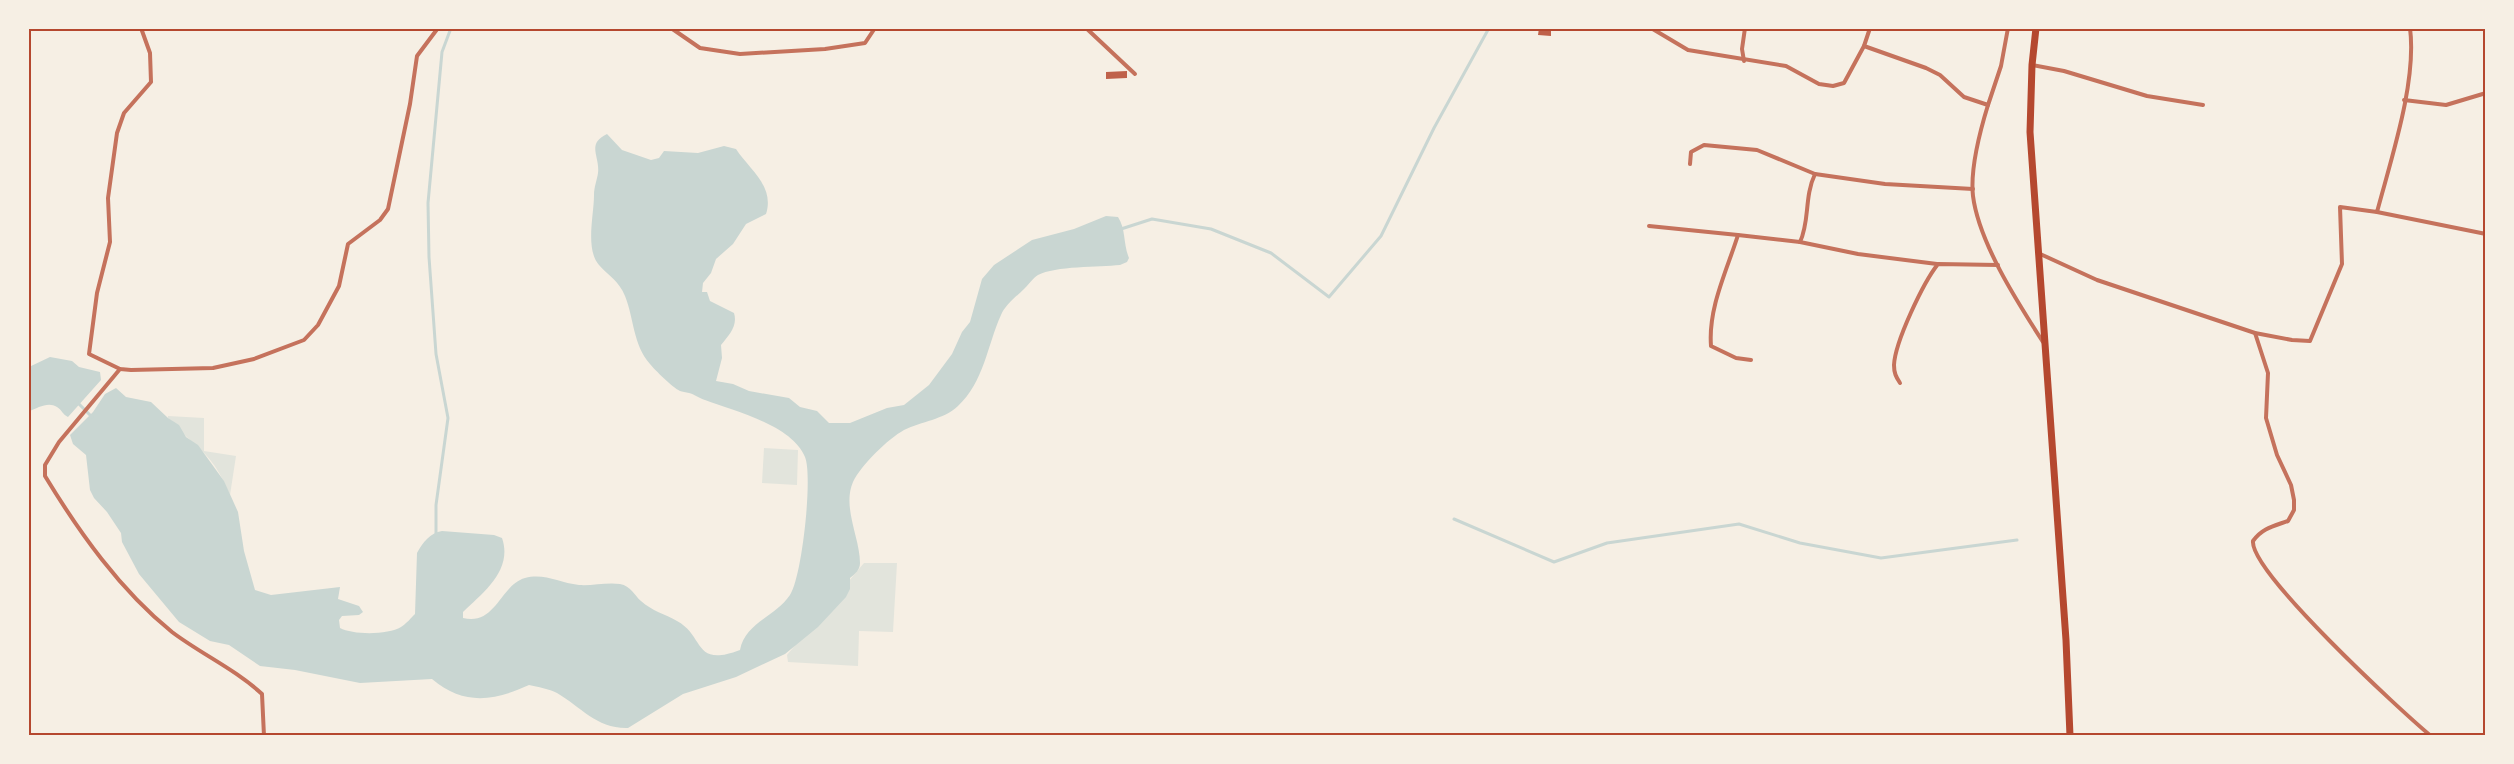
<svg xmlns="http://www.w3.org/2000/svg" width="2514" height="764" font-family="'Archivo Narrow',sans-serif">
	<rect width="100%" height="100%" fill="#f6efe4"/>
	<!-- green -->
	<g fill="#e2e4dc">
		<path d="M 168,416 L 204,418 L 204,451 L 236,456 L 230,495 C 218,467 210,457 188,438 C 180,431 178,425 168,418 Z"/>
		<path d="M 764,448 L 798,450 L 797,485 L 762,483 Z"/>
		<path d="M 864,563 L 897,563 L 893,632 L 859,631 L 858,666 L 788,662 L 787,655 Z"/>
	</g>
	<!-- water -->
	<g fill="#c9d6d2">
		<path d="M 607,134 L 622,150 L 651,160 L 659,158 L 664,151 L 698,153 L 724,146 L 736,149 C 749,169 775,186 766,214 L 746,224 L 733,244 L 716,259 L 711,273 L 703,283 L 702,292 L 707,292 L 710,301 L 734,313 C 738,326 729,335 721,345 L 722,358 L 716,381 L 733,384 L 749,391 L 789,398 L 800,407 L 817,411 L 829,423 L 850,423 L 887,408 L 904,405 L 929,385 L 952,354 L 962,332 L 970,322 L 982,279 L 994,265 L 1032,240 L 1074,229 L 1106,216 L 1118,217 C 1126,229 1123,244 1129,258 L 1127,262 L 1120,265 C 1099,267 1055,266 1038,275 C 1033,278 1029,284 1025,288 C 1017,296 1005,305 1001,315 C 987,346 984,382 958,406 C 943,420 922,421 904,430 C 888,439 861,465 853,482 C 842,507 860,538 860,563 C 860,570 855,574 850,578 L 850,589 L 846,597 L 818,627 L 785,654 L 736,677 L 683,694 L 628,728 C 597,729 581,707 557,693 C 549,689 538,687 529,685 C 494,701 464,706 432,679 L 360,683 L 295,670 L 260,666 L 229,645 L 210,641 L 179,622 L 139,574 L 122,542 L 121,533 L 107,512 L 94,498 L 90,490 L 86,455 L 73,444 L 70,435 L 93,412 L 105,394 L 116,388 L 126,397 L 151,402 L 168,418 L 179,425 L 186,437 L 198,445 L 224,481 L 238,512 L 244,551 L 255,590 L 271,595 L 340,587 L 338,599 L 359,606 L 363,612 L 359,615 L 342,616 L 339,620 L 340,628 C 353,635 388,635 401,627 C 406,624 411,618 415,614 L 417,553 C 423,542 430,533 442,531 L 494,535 L 502,538 C 513,570 484,592 463,612 L 463,618 C 496,626 500,585 525,578 C 545,573 559,583 579,585 C 592,586 607,582 620,584 C 631,586 634,595 641,601 C 652,611 665,614 677,621 C 705,636 693,668 740,650 C 745,623 775,617 790,595 C 802,577 813,476 805,457 C 792,425 734,411 705,400 C 699,398 694,394 689,393 C 686,392 682,392 680,391 C 672,387 655,370 650,364 C 633,345 634,318 625,296 C 619,281 609,276 599,265 C 585,249 594,215 594,195 C 594,187 597,180 598,173 C 600,156 586,144 607,134 Z"/>
		<path d="M 50,357 L 72,361 L 79,367 L 100,372 L 101,380 L 68,417 C 63,415 62,410 57,407 C 48,401 38,408 29,411 L 29,367 Z"/>
	</g>
	<g fill="none" stroke-linecap="round" stroke-linejoin="round">
		<!-- stream -->
		<g stroke="#c9d6d2" stroke-width="3">
			<path d="M 1121,229 L 1152,219 L 1211,229 L 1271,253 L 1329,297 L 1381,236 L 1434,128 L 1489,28"/>
			<path d="M 78,403 L 92,417"/>
			<path d="M 1454,519 L 1554,562 L 1607,543 L 1739,524 L 1800,543 L 1881,558 L 2017,540"/>
			<path d="M 436,535 L 436,505 L 448,418 L 436,354 L 429,257 L 428,203 L 442,52 L 451,28"/>
		</g>
	</g>
	<!-- building -->
	<g fill="#bf614a">
		<path d="M 1539,28 L 1551,28 L 1551,36 L 1538,35 Z"/>
		<path d="M 1127,71 L 1127,78 L 1106,79 L 1106,72 Z"/>
	</g>
	<g fill="none" stroke-linecap="round" stroke-linejoin="round">
		<!-- minor -->
		<g stroke="#c5725c" stroke-width="4">
			<path d="M 141,28 L 150,53 L 151,82 L 124,113 L 117,133 L 108,198 L 110,242 L 97,293 L 89,354 L 120,369 L 131,370 L 213,368 L 254,359 L 304,340 L 318,325 L 339,286 L 348,244 L 380,220 L 388,209 L 410,104 L 417,56 L 438,28"/>
			<path d="M 671,28 L 700,48 L 740,54 L 825,49 L 865,43 L 875,28"/>
			<path d="M 1086,28 L 1135,74"/>
			<path d="M 1618,28 L 1624,28"/>
			<path d="M 1651,28 L 1688,50 L 1786,66 L 1819,84 L 1833,86 L 1844,83 L 1864,46"/>
			<path d="M 1870,28 L 1864,46 L 1926,68 L 1940,75 L 1964,97 L 1988,105 L 2001,66 L 2008,28"/>
			<path d="M 2224,28 L 2225,29"/>
			<path d="M 1744,61 L 1742,49 L 1745,28"/>
			<path d="M 2032,65 L 2064,71 L 2147,96 L 2203,105"/>
			<path d="M 2404,100 L 2446,105 L 2486,93"/>
			<path d="M 1988,105 C 1980,131 1970,169 1973,196 C 1979,243 2018,303 2043,342"/>
			<path d="M 1690,164 L 1691,152 L 1704,145 L 1757,150 L 1815,174 L 1885,184 L 1973,189"/>
			<path d="M 2377,212 L 2486,234"/>
			<path d="M 1649,226 L 1738,235"/>
			<path d="M 1800,242 L 1858,254 L 1937,264"/>
			<path d="M 2038,253 L 2097,280 L 2255,333 L 2292,340 L 2310,341 L 2342,264 L 2340,207 L 2377,212 C 2391,159 2417,82 2410,28"/>
			<path d="M 2255,333 L 2268,373 L 2266,418 L 2277,455 L 2291,485 L 2294,500 L 2294,510 L 2288,521 C 2274,526 2262,528 2253,541 C 2250,572 2401,711 2431,736"/>
			<path d="M 1751,360 L 1736,358 L 1711,346 C 1708,308 1727,270 1738,235 L 1800,242 C 1810,221 1804,197 1815,174"/>
			<path d="M 120,369 L 59,442 L 45,465 L 45,476 C 79,532 120,590 172,632 C 201,654 235,669 262,694 L 264,736"/>
			<path d="M 1900,383 C 1896,377 1894,373 1894,365 C 1895,342 1923,283 1938,264 L 1998,265"/>
		</g>
		<!-- trunk -->
		<path stroke="#b5482f" stroke-width="7" d="M 2036,28 L 2032,65 L 2030,132 L 2066,640 L 2070,736"/>
	</g>
	<!-- border -->
	<rect width="2514" height="764" fill="none" stroke="#f6efe4" stroke-width="60"/>
	<rect x="30" y="30" width="2454" height="704" fill="none" stroke="#b5482f" stroke-width="2"/>
</svg>
